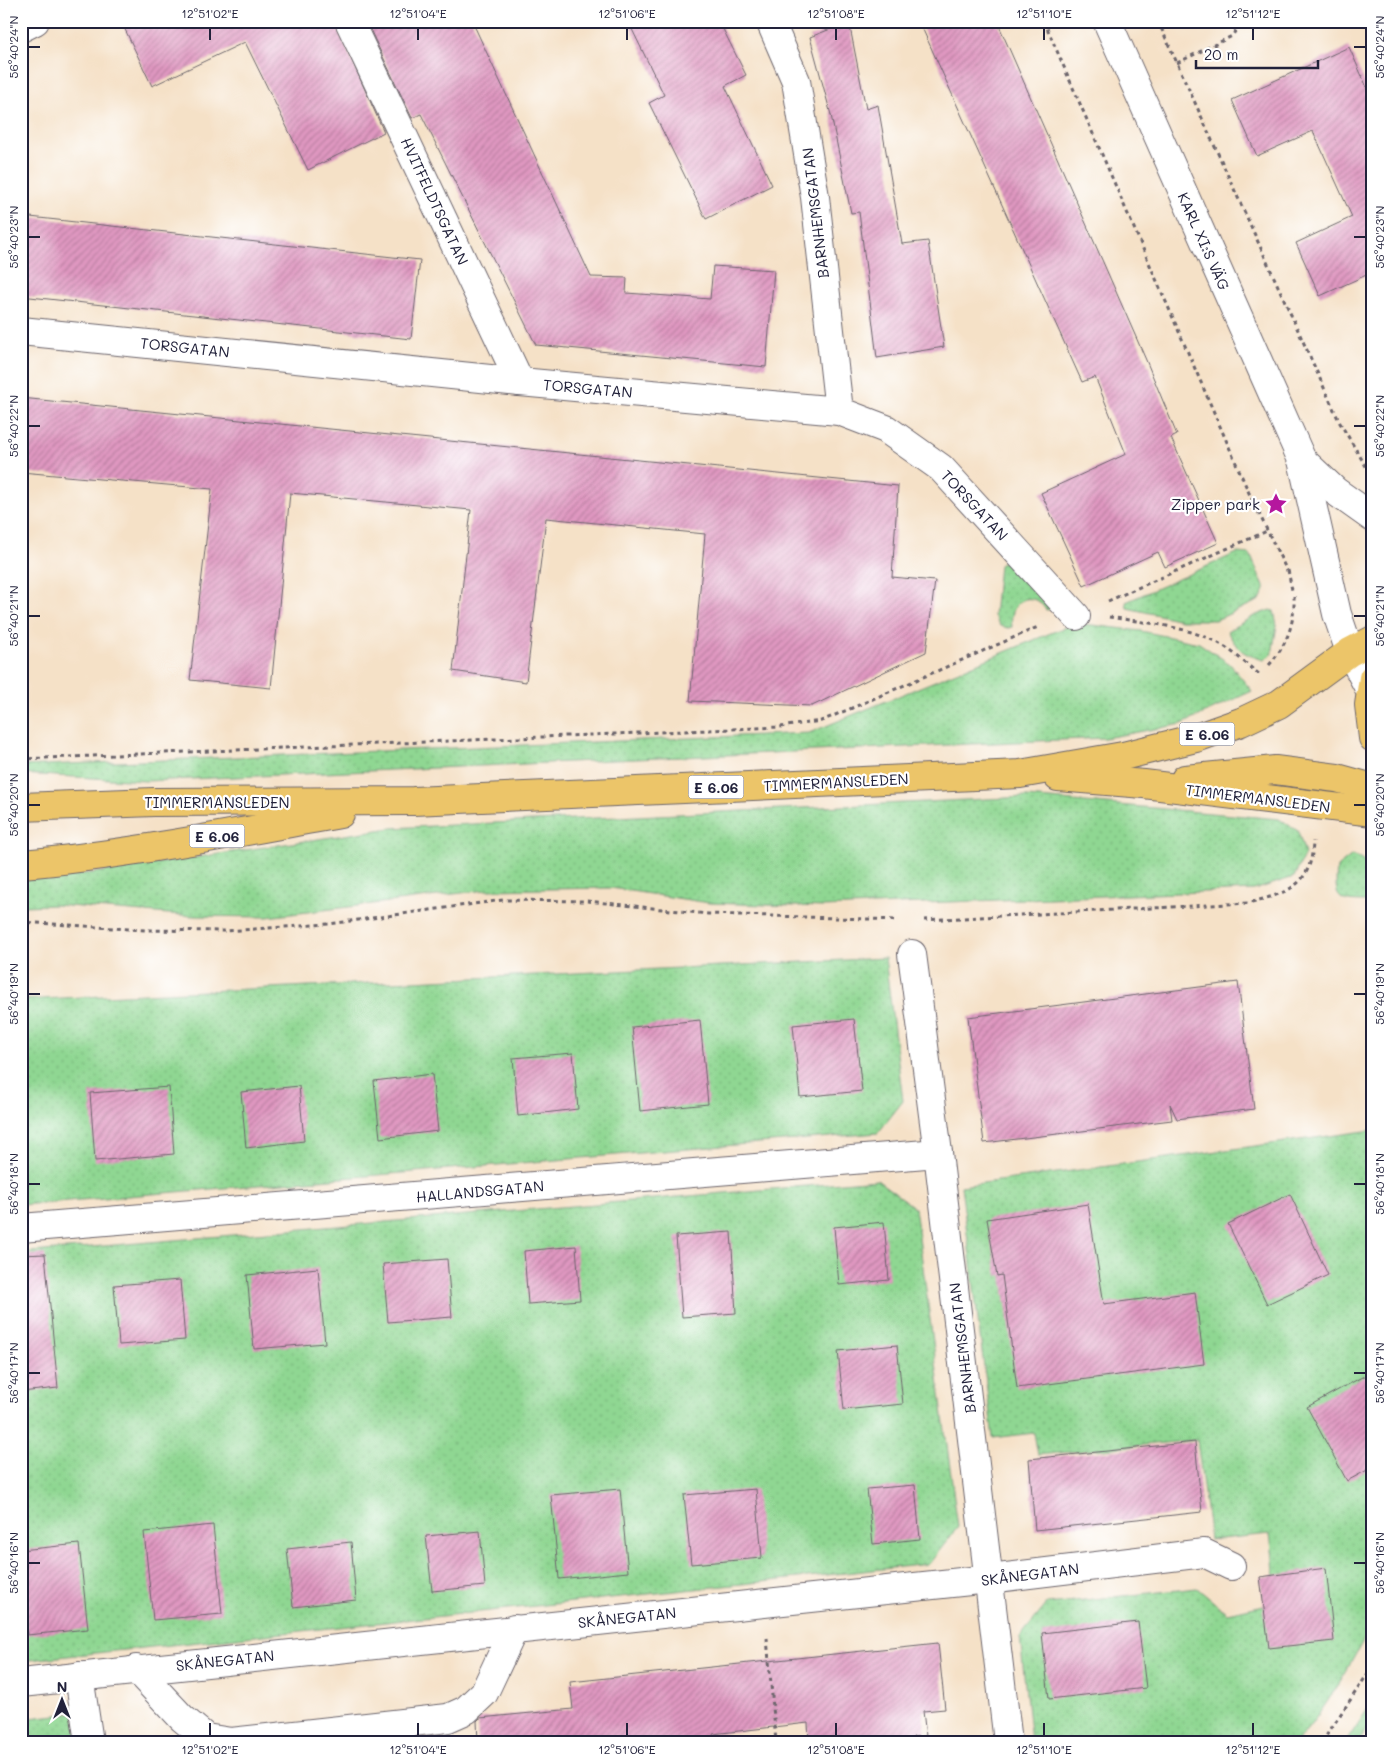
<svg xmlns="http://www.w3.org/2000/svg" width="1394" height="1763" font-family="Mali,sans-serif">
	<defs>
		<pattern id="grass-dots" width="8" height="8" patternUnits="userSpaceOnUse" patternTransform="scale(1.25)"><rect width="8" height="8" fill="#8fd792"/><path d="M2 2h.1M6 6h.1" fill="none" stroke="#7bb87f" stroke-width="1.8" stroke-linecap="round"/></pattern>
		<pattern id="building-hatch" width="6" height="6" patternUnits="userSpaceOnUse" patternTransform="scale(1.25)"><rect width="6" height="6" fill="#e098c1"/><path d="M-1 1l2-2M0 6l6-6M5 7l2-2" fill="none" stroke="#b57c9e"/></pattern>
	</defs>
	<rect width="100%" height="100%" fill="#fff"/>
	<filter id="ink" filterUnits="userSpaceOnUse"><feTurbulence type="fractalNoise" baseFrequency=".02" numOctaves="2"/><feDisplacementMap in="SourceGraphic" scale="10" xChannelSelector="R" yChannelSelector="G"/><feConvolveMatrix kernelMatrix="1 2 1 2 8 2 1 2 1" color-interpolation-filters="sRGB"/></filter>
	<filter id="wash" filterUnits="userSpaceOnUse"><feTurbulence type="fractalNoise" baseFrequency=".0096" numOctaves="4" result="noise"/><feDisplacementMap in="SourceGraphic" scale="20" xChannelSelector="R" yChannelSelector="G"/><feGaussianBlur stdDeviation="1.12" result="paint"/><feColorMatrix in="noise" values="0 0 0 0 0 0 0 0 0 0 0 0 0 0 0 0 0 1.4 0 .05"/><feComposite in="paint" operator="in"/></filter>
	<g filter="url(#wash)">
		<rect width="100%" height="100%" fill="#f5e1c7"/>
		<!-- grass -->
		<g fill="url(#grass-dots)" stroke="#587c66">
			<path d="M 1237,553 L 1250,554 L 1265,589 L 1260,600 L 1216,620 L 1181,620 L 1127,608 L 1126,602 Z"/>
			<path d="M 1008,558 L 1053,609 L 1046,610 C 1031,587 1008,602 1012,627 L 1008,628 L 1000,626 L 994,616 L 999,565 Z"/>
			<path d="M 1270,610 L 1274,611 L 1277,625 L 1272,654 L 1264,660 C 1242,654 1238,650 1227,631 L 1254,616 Z"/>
			<path d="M 1075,623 L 1141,631 L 1199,643 L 1230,664 L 1252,691 L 1182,724 L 1105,738 L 146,781 L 21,774 L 21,766 L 809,733 Z"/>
			<path d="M 1027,797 L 1279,819 L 1298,831 L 1305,854 L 1294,877 L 1254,890 L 823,907 L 709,903 L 611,888 L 486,890 L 267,917 L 194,916 L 56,905 L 21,906 L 21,880 L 93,873 L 391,828 Z"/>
			<path d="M 1352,855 L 1373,866 L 1373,907 L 1371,902 C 1337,902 1334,901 1337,867 Z"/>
			<path d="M 885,958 L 903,1101 L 878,1133 L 21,1205 L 21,1000 Z"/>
			<path d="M 1373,1130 L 1373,1622 C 1351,1664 1328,1706 1297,1742 L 1031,1742 L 1020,1637 L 1047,1604 L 1197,1588 L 1227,1613 L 1269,1604 C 1277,1580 1273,1559 1270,1534 L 1210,1540 L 1197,1440 L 1038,1455 L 1034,1433 L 993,1438 L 961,1186 Z"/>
			<path d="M 877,1180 L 915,1208 L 958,1527 L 929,1564 L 21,1661 L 21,1253 Z"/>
			<path d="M 1373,1701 C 1373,1721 1369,1726 1358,1742 L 1346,1742 Z"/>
			<path d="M 74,1713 L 78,1742 L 21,1742 L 21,1719 Z"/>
		</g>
		<g id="blocks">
			<!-- building -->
			<g fill="url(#building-hatch)">
				<path d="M 121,21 L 334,21 L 384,132 L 308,170 L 245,42 L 152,86 Z"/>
				<path d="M 366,21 L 472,21 L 591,277 L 627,278 L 626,293 L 710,299 L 713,266 L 774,270 L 766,367 L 536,345 L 421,114 L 412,118 Z"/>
				<path d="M 628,21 L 719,21 L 746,75 L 725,86 L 772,185 L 706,219 L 649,103 L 664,95 Z"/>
				<path d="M 919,21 L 997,21 L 1146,360 L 1177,435 L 1171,438 L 1218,543 L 1165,567 L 1158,552 L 1084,586 L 1041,493 L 1126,454 L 1095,377 L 1082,382 Z"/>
				<path d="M 849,22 L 866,109 L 878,105 L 902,244 L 928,241 L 944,347 L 877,358 L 859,212 L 851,213 L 831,115 L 810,37 Z"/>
				<path d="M 1349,47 L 1373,101 L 1373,272 L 1320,296 L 1296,243 L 1352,217 L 1313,131 L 1257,156 L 1232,100 Z"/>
				<path d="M 21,216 L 420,260 L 411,339 L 21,296 Z"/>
				<path d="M 21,398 L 898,486 L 892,577 L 935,581 L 926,652 L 812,706 L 690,701 L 705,534 L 546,518 L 526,682 L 453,671 L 471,510 L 290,493 L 271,688 L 190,680 L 212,489 L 21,472 Z"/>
				<path d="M 1238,982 L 1254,1109 L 1177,1119 L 1170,1104 L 1172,1120 L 984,1143 L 968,1017 Z"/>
				<path d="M 854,1019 L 862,1091 L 800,1097 L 793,1025 Z"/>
				<path d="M 700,1020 L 708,1104 L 640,1111 L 632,1027 Z"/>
				<path d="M 573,1053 L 578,1109 L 518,1116 L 513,1058 Z"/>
				<path d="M 432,1074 L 438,1131 L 380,1138 L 374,1081 Z"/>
				<path d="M 299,1086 L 304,1141 L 246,1148 L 241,1092 Z"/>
				<path d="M 169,1087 L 174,1154 L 95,1161 L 90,1093 Z"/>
				<path d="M 1290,1194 L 1328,1275 L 1267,1304 L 1228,1224 Z"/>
				<path d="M 1088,1204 L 1104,1304 L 1195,1292 L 1204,1364 L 1017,1388 L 1002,1275 L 997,1276 L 987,1219 Z"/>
				<path d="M 884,1222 L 889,1280 L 839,1285 L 834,1227 Z"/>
				<path d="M 731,1232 L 736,1313 L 682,1317 L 676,1236 Z"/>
				<path d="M 576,1246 L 580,1300 L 528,1304 L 524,1251 Z"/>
				<path d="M 45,1254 L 58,1388 L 21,1392 L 21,1255 Z"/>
				<path d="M 447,1259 L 452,1317 L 388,1322 L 383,1264 Z"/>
				<path d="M 318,1268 L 325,1343 L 254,1349 L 247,1275 Z"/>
				<path d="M 180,1280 L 185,1340 L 119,1345 L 114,1285 Z"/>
				<path d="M 897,1345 L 903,1404 L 844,1410 L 838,1351 Z"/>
				<path d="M 1373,1371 L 1373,1467 L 1347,1481 L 1307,1407 Z"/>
				<path d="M 1195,1442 L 1202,1512 L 1035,1530 L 1029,1459 Z"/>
				<path d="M 915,1485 L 920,1539 L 873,1544 L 867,1489 Z"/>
				<path d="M 620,1489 L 628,1572 L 559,1579 L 551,1495 Z"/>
				<path d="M 756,1489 L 762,1558 L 691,1564 L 684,1495 Z"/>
				<path d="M 213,1525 L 222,1614 L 153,1620 L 144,1532 Z"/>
				<path d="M 480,1531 L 485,1586 L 432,1591 L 426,1536 Z"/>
				<path d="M 351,1542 L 356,1600 L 293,1607 L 287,1549 Z"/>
				<path d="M 79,1544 L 88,1629 L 27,1635 L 21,1550 Z"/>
				<path d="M 1326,1568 L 1334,1641 L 1269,1648 L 1260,1577 Z"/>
				<path d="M 1138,1622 L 1146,1688 L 1049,1699 L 1042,1633 Z"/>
				<path d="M 938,1643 L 945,1709 L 923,1711 L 926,1736 L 913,1737 L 914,1742 L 809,1742 L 808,1723 L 713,1734 L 714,1742 L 478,1742 L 477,1721 L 480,1718 L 573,1709 L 570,1682 Z"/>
			</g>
		</g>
	</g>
	<g filter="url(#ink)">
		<use href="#blocks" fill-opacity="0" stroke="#6c656c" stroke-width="1"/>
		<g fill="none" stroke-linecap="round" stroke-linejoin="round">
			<defs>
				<g id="minor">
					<path d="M 349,21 L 520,382"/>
					<path d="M 770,21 L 796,81 L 815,197 L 839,411"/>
					<path d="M 1107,21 L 1302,460 L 1337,614 L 1350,652 L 1370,690"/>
					<path d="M 21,28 L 35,21"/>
					<path d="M 21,331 L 520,382 L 839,411 L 886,429 L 941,468 L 1076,616"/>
					<path d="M 1302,460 L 1335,491 L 1373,518"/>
					<path d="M 912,954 L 938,1153 L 1008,1742"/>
					<path d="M 21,1228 L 938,1153"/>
					<path d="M 136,1669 L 182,1718 L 206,1738 L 231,1742 L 448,1718 L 466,1710 L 484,1693 L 514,1629"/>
					<path d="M 79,1676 L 89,1742"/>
					<path d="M 21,1683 L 989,1579 L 1204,1553 L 1231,1566"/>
				</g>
				<g id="highway">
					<path d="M 1373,678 L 1369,705 L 1373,738"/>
					<path d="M 1058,777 L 1144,784 L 1373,812"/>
					<path d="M 1185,779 L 1275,770 L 1337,778 L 1373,788"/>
					<path d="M 21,807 L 154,802 L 413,801 L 1020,774 L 1123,756 L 1196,738 L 1241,722 L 1279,704 L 1350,652 L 1373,640"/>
					<path d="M 21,864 C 128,855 234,833 340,814"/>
				</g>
			</defs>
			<!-- minor casing -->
			<use href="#minor" stroke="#6c656c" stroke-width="30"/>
			<!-- highway casing -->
			<use href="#highway" stroke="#6c656c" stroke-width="30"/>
			<!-- path -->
			<g stroke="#6c656c" stroke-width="3" stroke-dasharray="4 4" stroke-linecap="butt">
				<path d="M 1044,21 L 1249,493 L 1287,571"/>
				<path d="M 1158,21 L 1340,423 L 1367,468"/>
				<path d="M 1177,63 L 1232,36 L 1242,21"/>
				<path d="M 1288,570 L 1292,590"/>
				<path d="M 1108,601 L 1267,531"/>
				<path d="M 1109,617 C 1147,623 1189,626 1222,645 C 1235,653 1247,665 1259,674"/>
				<path d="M 1269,665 C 1287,645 1295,623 1294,596"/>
				<path d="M 21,759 L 780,727 L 821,721 L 852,708 L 1038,627"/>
				<path d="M 924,920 L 1248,903 C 1287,893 1312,887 1313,841"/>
				<path d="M 21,922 L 145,930 L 225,931 L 329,924 L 503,900 L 587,901 L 708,914 L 898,920"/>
				<path d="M 767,1638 L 776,1742"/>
				<path d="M 1322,1742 L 1373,1666"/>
			</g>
			<!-- minor -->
			<use href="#minor" stroke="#fff" stroke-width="28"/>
			<!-- highway -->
			<use href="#highway" stroke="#ecc569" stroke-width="28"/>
		</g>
	</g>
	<!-- ticks -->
	<path fill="none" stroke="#22223b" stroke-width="2" d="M 210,28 L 210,40M 418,28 L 418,40M 627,28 L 627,40M 836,28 L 836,40M 1044,28 L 1044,40M 1253,28 L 1253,40M 28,47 L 40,47M 1354,47 L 1366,47M 28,237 L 40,237M 1354,237 L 1366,237M 28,426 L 40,426M 1354,426 L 1366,426M 28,616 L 40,616M 1354,616 L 1366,616M 28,805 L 40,805M 1354,805 L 1366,805M 28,994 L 40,994M 1354,994 L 1366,994M 28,1184 L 40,1184M 1354,1184 L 1366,1184M 28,1373 L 40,1373M 1354,1373 L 1366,1373M 28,1563 L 40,1563M 1354,1563 L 1366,1563M 210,1723 L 210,1736M 418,1723 L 418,1736M 627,1723 L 627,1736M 836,1723 L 836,1736M 1044,1723 L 1044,1736M 1253,1723 L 1253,1736"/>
	<!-- icons -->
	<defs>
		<symbol id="sight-bare" viewBox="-9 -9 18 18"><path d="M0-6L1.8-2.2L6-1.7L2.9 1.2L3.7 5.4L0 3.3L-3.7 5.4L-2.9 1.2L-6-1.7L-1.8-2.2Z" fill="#b5179e" stroke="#fff" stroke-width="2.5" paint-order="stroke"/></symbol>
	</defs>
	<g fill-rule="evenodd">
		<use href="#sight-bare" x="1260" y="488" width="32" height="32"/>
	</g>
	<g text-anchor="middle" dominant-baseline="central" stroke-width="4.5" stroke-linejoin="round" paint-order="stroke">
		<!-- shield labels -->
		<g fill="#fff" stroke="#646476" stroke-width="1">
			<rect x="1179.5" y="722.5" width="55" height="23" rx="4"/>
			<rect x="688.5" y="775.5" width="55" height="23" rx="4"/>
			<rect x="189.5" y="824.5" width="55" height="23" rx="4"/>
		</g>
		<g font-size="14" font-weight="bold" fill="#22223b">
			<text x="1207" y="734">E 6.06</text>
			<text x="716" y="787">E 6.06</text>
			<text x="217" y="836">E 6.06</text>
		</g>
		<!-- street labels -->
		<g font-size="15" fill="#22223b" stroke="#fff">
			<text transform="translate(435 201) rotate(65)">HVITFELDTSGATAN</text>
			<text transform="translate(815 213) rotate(-97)">BARNHEMSGATAN</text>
			<text transform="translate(1204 241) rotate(66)">KARL XI:S VÄG</text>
			<text transform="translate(185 347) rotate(6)">TORSGATAN</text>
			<text transform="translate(588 388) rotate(5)">TORSGATAN</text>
			<text transform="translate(975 505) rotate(47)">TORSGATAN</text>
			<text transform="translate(836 782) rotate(-3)">TIMMERMANSLEDEN</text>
			<text transform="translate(1258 798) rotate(7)">TIMMERMANSLEDEN</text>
			<text x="217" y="802">TIMMERMANSLEDEN</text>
			<text transform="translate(480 1191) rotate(-5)">HALLANDSGATAN</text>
			<text transform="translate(962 1348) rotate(-97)">BARNHEMSGATAN</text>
			<text transform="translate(1030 1574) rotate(-7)">SKÅNEGATAN</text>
			<text transform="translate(627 1617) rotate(-6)">SKÅNEGATAN</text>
			<text transform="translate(225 1660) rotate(-6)">SKÅNEGATAN</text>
		</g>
		<!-- poi labels -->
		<g font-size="15" fill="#22223b" stroke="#fff" text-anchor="end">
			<text x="1260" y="504">Zipper park</text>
		</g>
	</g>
	<!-- margin -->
	<rect width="1394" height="1763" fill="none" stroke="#fff" stroke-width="55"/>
	<!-- north arrow -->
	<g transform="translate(62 1700)" stroke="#ffffff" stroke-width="4" paint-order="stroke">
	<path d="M0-4L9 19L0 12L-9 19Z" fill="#22223b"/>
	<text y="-8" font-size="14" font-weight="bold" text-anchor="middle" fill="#22223b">N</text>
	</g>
	<!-- scale -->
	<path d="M1196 60v8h122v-8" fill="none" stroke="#22223b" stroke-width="2.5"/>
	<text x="1204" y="60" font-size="15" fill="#22223b" stroke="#ffffff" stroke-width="4" paint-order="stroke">20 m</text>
	<rect x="28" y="28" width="1338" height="1708" fill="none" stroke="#22223b" stroke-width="2"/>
	<g font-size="12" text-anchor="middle" fill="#22223b">
		<text x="210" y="18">12°51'02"E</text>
		<text x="418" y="18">12°51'04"E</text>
		<text x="627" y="18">12°51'06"E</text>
		<text x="836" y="18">12°51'08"E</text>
		<text x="1044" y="18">12°51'10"E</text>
		<text x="1253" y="18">12°51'12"E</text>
		<text transform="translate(14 47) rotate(-90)" y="4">56°40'24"N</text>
		<text transform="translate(1380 47) rotate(-90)" y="4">56°40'24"N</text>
		<text transform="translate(14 237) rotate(-90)" y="4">56°40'23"N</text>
		<text transform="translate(1380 237) rotate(-90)" y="4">56°40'23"N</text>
		<text transform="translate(14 426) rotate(-90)" y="4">56°40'22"N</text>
		<text transform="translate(1380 426) rotate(-90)" y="4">56°40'22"N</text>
		<text transform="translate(14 616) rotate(-90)" y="4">56°40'21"N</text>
		<text transform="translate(1380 616) rotate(-90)" y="4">56°40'21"N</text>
		<text transform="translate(14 805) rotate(-90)" y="4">56°40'20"N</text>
		<text transform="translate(1380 805) rotate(-90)" y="4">56°40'20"N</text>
		<text transform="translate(14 994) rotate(-90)" y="4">56°40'19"N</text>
		<text transform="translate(1380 994) rotate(-90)" y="4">56°40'19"N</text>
		<text transform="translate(14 1184) rotate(-90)" y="4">56°40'18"N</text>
		<text transform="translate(1380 1184) rotate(-90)" y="4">56°40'18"N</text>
		<text transform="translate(14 1373) rotate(-90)" y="4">56°40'17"N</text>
		<text transform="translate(1380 1373) rotate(-90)" y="4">56°40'17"N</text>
		<text transform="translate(14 1563) rotate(-90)" y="4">56°40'16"N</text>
		<text transform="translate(1380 1563) rotate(-90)" y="4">56°40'16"N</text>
		<text x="210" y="1754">12°51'02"E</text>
		<text x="418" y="1754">12°51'04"E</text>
		<text x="627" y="1754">12°51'06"E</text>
		<text x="836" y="1754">12°51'08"E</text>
		<text x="1044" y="1754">12°51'10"E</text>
		<text x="1253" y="1754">12°51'12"E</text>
	</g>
</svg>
